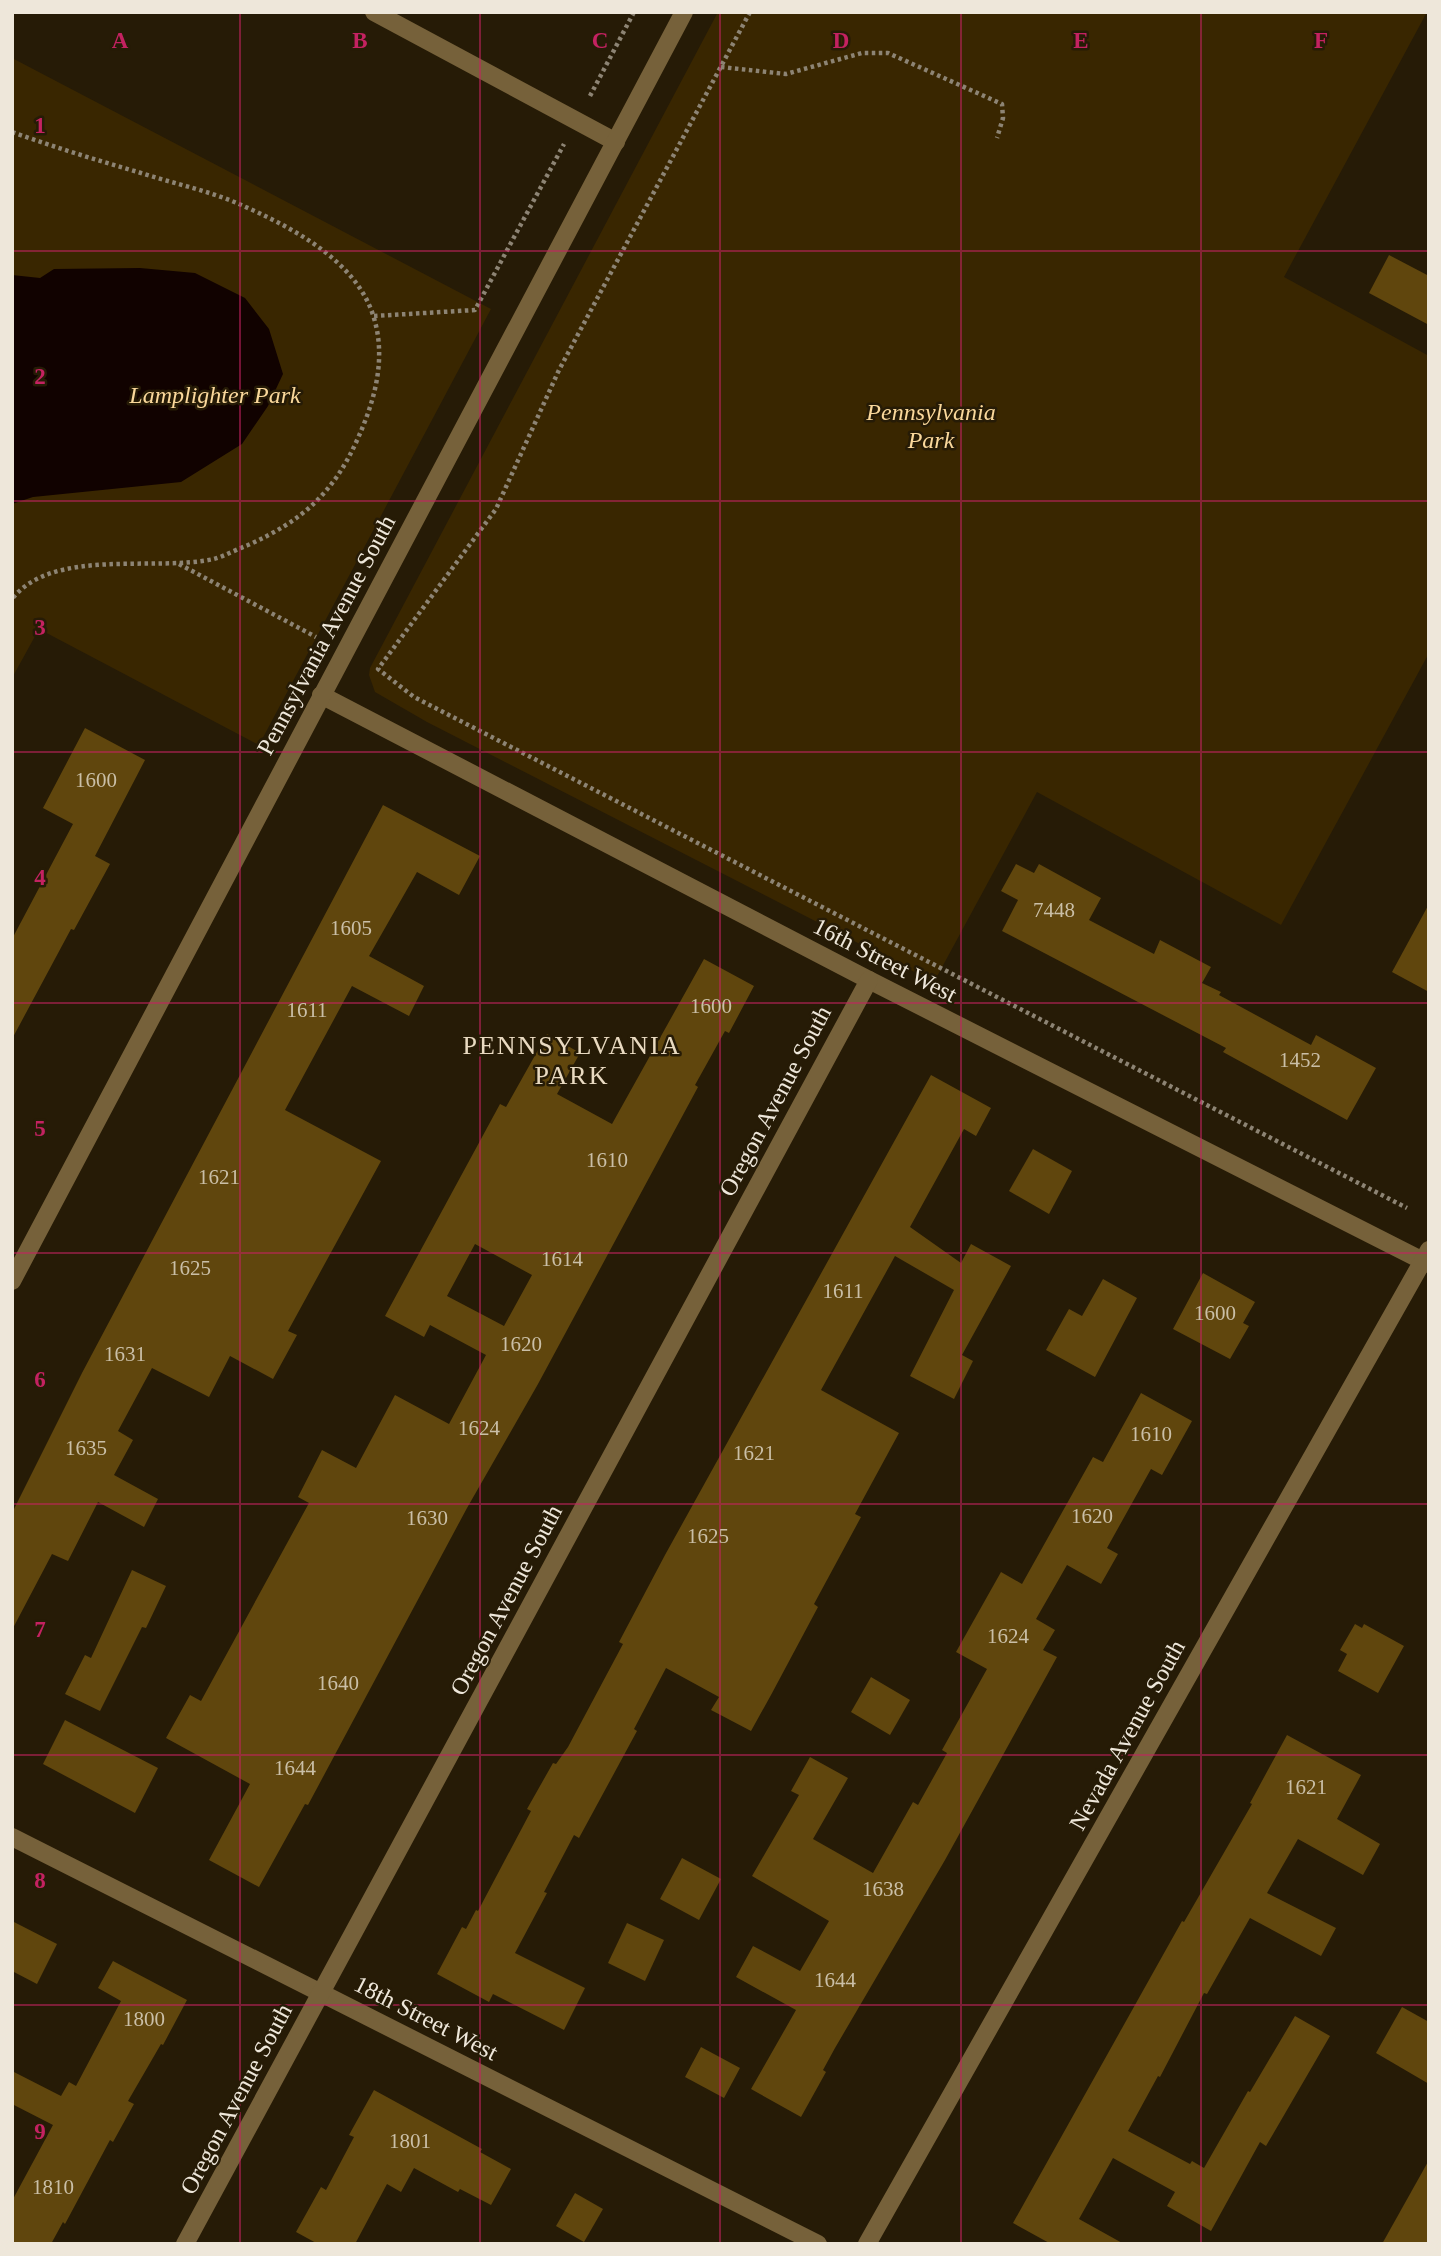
<svg xmlns="http://www.w3.org/2000/svg" width="1441" height="2256" font-family="Georgia,serif">
	<rect width="100%" height="100%" fill="#261b06"/>
	<!-- green -->
	<g fill="#392600">
		<path d="M 718,12 L 1427,12 L 1284,277 L 1429,356 L 1429,653 L 1281,925 L 1037,792 L 934,982 L 427,722 L 375,692 L 369,675 L 370,668 Z"/>
		<path d="M 12,58 L 491,309 L 259,745 L 39,629 L 12,678 Z"/>
	</g>
	<!-- water -->
	<path fill="#110200" d="M 140,268 L 195,273 L 245,298 L 269,329 L 283,374 L 268,406 L 242,444 L 181,482 L 33,497 L 12,504 L 12,275 L 40,278 L 54,269 Z"/>
	<!-- building -->
	<g fill="#60460d" fill-rule="evenodd">
		<path d="M 1389,255 L 1429,276 L 1429,325 L 1369,293 Z"/>
		<path d="M 85,728 L 145,760 L 95,856 L 110,864 L 74,930 L 71,929 L 12,1039 L 12,939 L 73,824 L 43,808 Z"/>
		<path d="M 383,805 L 480,856 L 459,895 L 417,872 L 369,956 L 424,986 L 409,1016 L 352,986 L 285,1110 L 381,1161 L 288,1331 L 297,1335 L 273,1379 L 230,1356 L 209,1397 L 152,1368 L 118,1431 L 133,1440 L 114,1475 L 158,1499 L 144,1527 L 98,1502 L 68,1561 L 52,1554 L 12,1630 L 12,1513 L 82,1373 Z"/>
		<path d="M 1016,864 L 1034,873 L 1039,864 L 1101,898 L 1089,920 L 1154,954 L 1160,940 L 1211,967 L 1202,983 L 1221,992 L 1219,995 L 1311,1045 L 1316,1035 L 1376,1068 L 1347,1120 L 1223,1052 L 1226,1048 L 1002,931 L 1018,900 L 1001,891 Z"/>
		<path d="M 1429,904 L 1429,992 L 1392,972 Z"/>
		<path d="M 704,959 L 754,986 L 729,1033 L 725,1031 L 695,1085 L 698,1087 L 538,1384 L 467,1508 L 308,1805 L 305,1804 L 259,1887 L 209,1860 L 250,1784 L 166,1738 L 190,1695 L 201,1701 L 309,1503 L 298,1497 L 322,1450 L 356,1468 L 395,1395 L 449,1424 L 486,1355 L 430,1325 L 424,1337 L 385,1316 L 500,1104 L 506,1107 L 547,1034 L 580,1053 L 557,1094 L 612,1124 ZM 475,1244 L 532,1275 L 504,1326 L 447,1296 Z"/>
		<path d="M 931,1075 L 991,1108 L 976,1136 L 964,1129 L 910,1227 L 961,1263 L 971,1244 L 1011,1266 L 962,1355 L 973,1361 L 954,1399 L 910,1376 L 954,1290 L 895,1256 L 821,1390 L 899,1433 L 855,1514 L 861,1517 L 814,1604 L 818,1607 L 771,1695 L 751,1731 L 711,1710 L 719,1697 L 666,1668 L 634,1729 L 637,1731 L 579,1838 L 574,1835 L 544,1892 L 547,1893 L 515,1953 L 585,1988 L 564,2030 L 493,1994 L 489,2002 L 437,1974 L 462,1927 L 466,1929 L 476,1910 L 478,1911 L 531,1811 L 527,1809 L 553,1763 L 556,1764 L 568,1747 L 623,1644 L 619,1642 L 665,1555 Z"/>
		<path d="M 1033,1149 L 1072,1171 L 1049,1214 L 1009,1191 Z"/>
		<path d="M 1203,1273 L 1255,1302 L 1243,1323 L 1249,1326 L 1230,1359 L 1173,1329 Z"/>
		<path d="M 1103,1279 L 1137,1298 L 1095,1377 L 1046,1350 L 1069,1309 L 1082,1316 Z"/>
		<path d="M 1141,1393 L 1192,1421 L 1162,1475 L 1151,1469 L 1107,1548 L 1118,1554 L 1101,1584 L 1067,1565 L 1036,1619 L 1055,1630 L 1043,1650 L 1057,1657 L 945,1860 L 835,2048 L 823,2070 L 826,2072 L 801,2117 L 751,2089 L 796,2010 L 736,1977 L 753,1946 L 800,1971 L 829,1921 L 752,1876 L 799,1795 L 791,1791 L 810,1757 L 848,1778 L 813,1839 L 873,1873 L 913,1802 L 918,1805 L 947,1753 L 942,1750 L 987,1669 L 956,1652 L 1001,1572 L 1022,1584 L 1093,1457 L 1103,1462 Z"/>
		<path d="M 132,1570 L 166,1586 L 146,1628 L 142,1627 L 100,1711 L 65,1694 L 85,1655 L 91,1658 Z"/>
		<path d="M 1355,1624 L 1362,1628 L 1364,1624 L 1404,1646 L 1378,1693 L 1338,1671 L 1347,1654 L 1340,1650 Z"/>
		<path d="M 871,1677 L 910,1700 L 890,1735 L 851,1712 Z"/>
		<path d="M 65,1720 L 158,1768 L 135,1813 L 43,1764 Z"/>
		<path d="M 1287,1735 L 1361,1775 L 1337,1819 L 1380,1844 L 1363,1875 L 1298,1839 L 1267,1893 L 1336,1928 L 1321,1956 L 1250,1918 L 1207,1994 L 1204,1993 L 1160,2077 L 1158,2076 L 1128,2131 L 1190,2164 L 1192,2161 L 1204,2168 L 1248,2091 L 1250,2092 L 1295,2016 L 1330,2036 L 1266,2146 L 1260,2142 L 1211,2231 L 1167,2206 L 1175,2192 L 1113,2158 L 1079,2219 L 1124,2244 L 1051,2244 L 1013,2223 L 1182,1921 L 1184,1922 L 1252,1804 L 1250,1803 Z"/>
		<path d="M 682,1858 L 721,1879 L 699,1920 L 660,1899 Z"/>
		<path d="M 12,1921 L 57,1944 L 37,1984 L 12,1971 Z"/>
		<path d="M 627,1923 L 664,1940 L 645,1981 L 608,1963 Z"/>
		<path d="M 113,1961 L 187,2000 L 163,2045 L 161,2044 L 128,2101 L 134,2104 L 113,2142 L 110,2140 L 65,2224 L 63,2222 L 51,2244 L 12,2244 L 12,2201 L 53,2125 L 12,2104 L 12,2071 L 61,2096 L 69,2082 L 76,2086 L 121,2001 L 98,1988 Z"/>
		<path d="M 1402,2007 L 1429,2022 L 1429,2084 L 1376,2053 Z"/>
		<path d="M 701,2047 L 740,2068 L 724,2098 L 685,2077 Z"/>
		<path d="M 374,2090 L 482,2149 L 480,2152 L 511,2169 L 491,2205 L 460,2189 L 458,2192 L 414,2168 L 401,2192 L 387,2184 L 355,2244 L 318,2244 L 296,2232 L 321,2187 L 326,2190 L 354,2137 L 349,2135 Z"/>
		<path d="M 1429,2160 L 1429,2244 L 1382,2244 Z"/>
		<path d="M 575,2193 L 603,2209 L 584,2242 L 556,2226 Z"/>
	</g>
	<g fill="none" stroke-linecap="round" stroke-linejoin="round">
		<!-- path -->
		<g stroke="#8d8474" stroke-width="4.5" stroke-dasharray="3.5 3.5" stroke-linecap="butt">
			<path d="M 750,12 L 559,370 L 496,509 L 378,669 L 414,697 L 1407,1208"/>
			<path d="M 721,67 L 786,74 L 862,53 L 888,53 L 1002,104 L 1003,118 L 997,138"/>
			<path d="M 590,96 L 634,12"/>
			<path d="M 12,132 C 54,147 96,160 138,172 C 171,183 207,190 239,204 C 289,226 355,259 373,315 C 387,357 375,400 358,438 C 334,493 302,521 248,545 C 237,549 225,556 214,559 C 155,572 53,547 12,599"/>
			<path d="M 374,316 L 475,310 L 564,144"/>
			<path d="M 179,564 L 316,637"/>
		</g>
		<!-- lane -->
		<path stroke="#76613a" stroke-width="18" d="M 374,12 L 616,142"/>
		<!-- street -->
		<g stroke="#76613a" stroke-width="18">
			<path d="M 321,695 L 869,980 L 1429,1264"/>
			<path d="M 12,1281 L 684,12"/>
			<path d="M 12,1837 L 818,2244"/>
			<path d="M 185,2244 L 869,980"/>
			<path d="M 867,2244 L 1429,1250"/>
		</g>
	</g>
	<!-- grid -->
	<path fill="none" stroke="#c42261" stroke-width="2" stroke-opacity="0.55" d="M 240,12 L 240,2244M 480,12 L 480,2244M 720,12 L 720,2244M 961,12 L 961,2244M 1201,12 L 1201,2244M 12,251 L 1429,251M 12,501 L 1429,501M 12,752 L 1429,752M 12,1003 L 1429,1003M 12,1253 L 1429,1253M 12,1504 L 1429,1504M 12,1755 L 1429,1755M 12,2005 L 1429,2005"/>
	<g text-anchor="middle" dominant-baseline="central" stroke-width="5" stroke-linejoin="round" paint-order="stroke">
		<!-- number labels -->
		<g font-size="21" fill="#cabfa7">
			<text x="96" y="780">1600</text>
			<text x="1054" y="910">7448</text>
			<text x="351" y="928">1605</text>
			<text x="711" y="1006">1600</text>
			<text x="307" y="1010">1611</text>
			<text x="1300" y="1060">1452</text>
			<text x="607" y="1160">1610</text>
			<text x="219" y="1177">1621</text>
			<text x="562" y="1259">1614</text>
			<text x="190" y="1268">1625</text>
			<text x="843" y="1291">1611</text>
			<text x="1215" y="1313">1600</text>
			<text x="521" y="1344">1620</text>
			<text x="125" y="1354">1631</text>
			<text x="479" y="1428">1624</text>
			<text x="1151" y="1434">1610</text>
			<text x="86" y="1448">1635</text>
			<text x="754" y="1453">1621</text>
			<text x="1092" y="1516">1620</text>
			<text x="427" y="1518">1630</text>
			<text x="708" y="1536">1625</text>
			<text x="1008" y="1636">1624</text>
			<text x="338" y="1683">1640</text>
			<text x="295" y="1768">1644</text>
			<text x="1306" y="1787">1621</text>
			<text x="883" y="1889">1638</text>
			<text x="835" y="1980">1644</text>
			<text x="144" y="2019">1800</text>
			<text x="410" y="2141">1801</text>
			<text x="53" y="2187">1810</text>
		</g>
		<!-- park labels -->
		<g font-size="24" font-style="italic" fill="#fad89b" stroke="#261b06">
			<text x="215" y="395">Lamplighter Park</text>
			<text x="931" y="412">Pennsylvania<tspan x="931" dy="28">Park</tspan></text>
		</g>
		<!-- street labels -->
		<g font-size="24" fill="#eee7da" stroke="#261b06">
			<text transform="translate(326 635) rotate(-62)">Pennsylvania Avenue South</text>
			<text transform="translate(885 960) rotate(27)">16th Street West</text>
			<text transform="translate(775 1101) rotate(-62)">Oregon Avenue South</text>
			<text transform="translate(506 1600) rotate(-62)">Oregon Avenue South</text>
			<text transform="translate(1127 1735) rotate(-61)">Nevada Avenue South</text>
			<text transform="translate(426 2018) rotate(27)">18th Street West</text>
			<text transform="translate(236 2099) rotate(-62)">Oregon Avenue South</text>
		</g>
		<!-- neighbourhood labels -->
		<g font-size="26" letter-spacing="2" fill="#e9dac1" stroke="#261b06">
			<text x="572" y="1045">PENNSYLVANIA<tspan x="572" dy="30">PARK</tspan></text>
		</g>
	</g>
	<g font-size="23" text-anchor="middle" font-weight="bold" fill="#c42261" stroke="#261b06" stroke-width="5" stroke-linejoin="round" paint-order="stroke">
		<text x="120" y="48">A</text>
		<text x="360" y="48">B</text>
		<text x="600" y="48">C</text>
		<text x="841" y="48">D</text>
		<text x="1081" y="48">E</text>
		<text x="1321" y="48">F</text>
		<text x="40" y="133">1</text>
		<text x="40" y="384">2</text>
		<text x="40" y="635">3</text>
		<text x="40" y="885">4</text>
		<text x="40" y="1136">5</text>
		<text x="40" y="1387">6</text>
		<text x="40" y="1637">7</text>
		<text x="40" y="1888">8</text>
		<text x="40" y="2139">9</text>
	</g>
	<!-- border -->
	<rect width="1441" height="2256" fill="none" stroke="#eee7da" stroke-width="28"/>
</svg>
